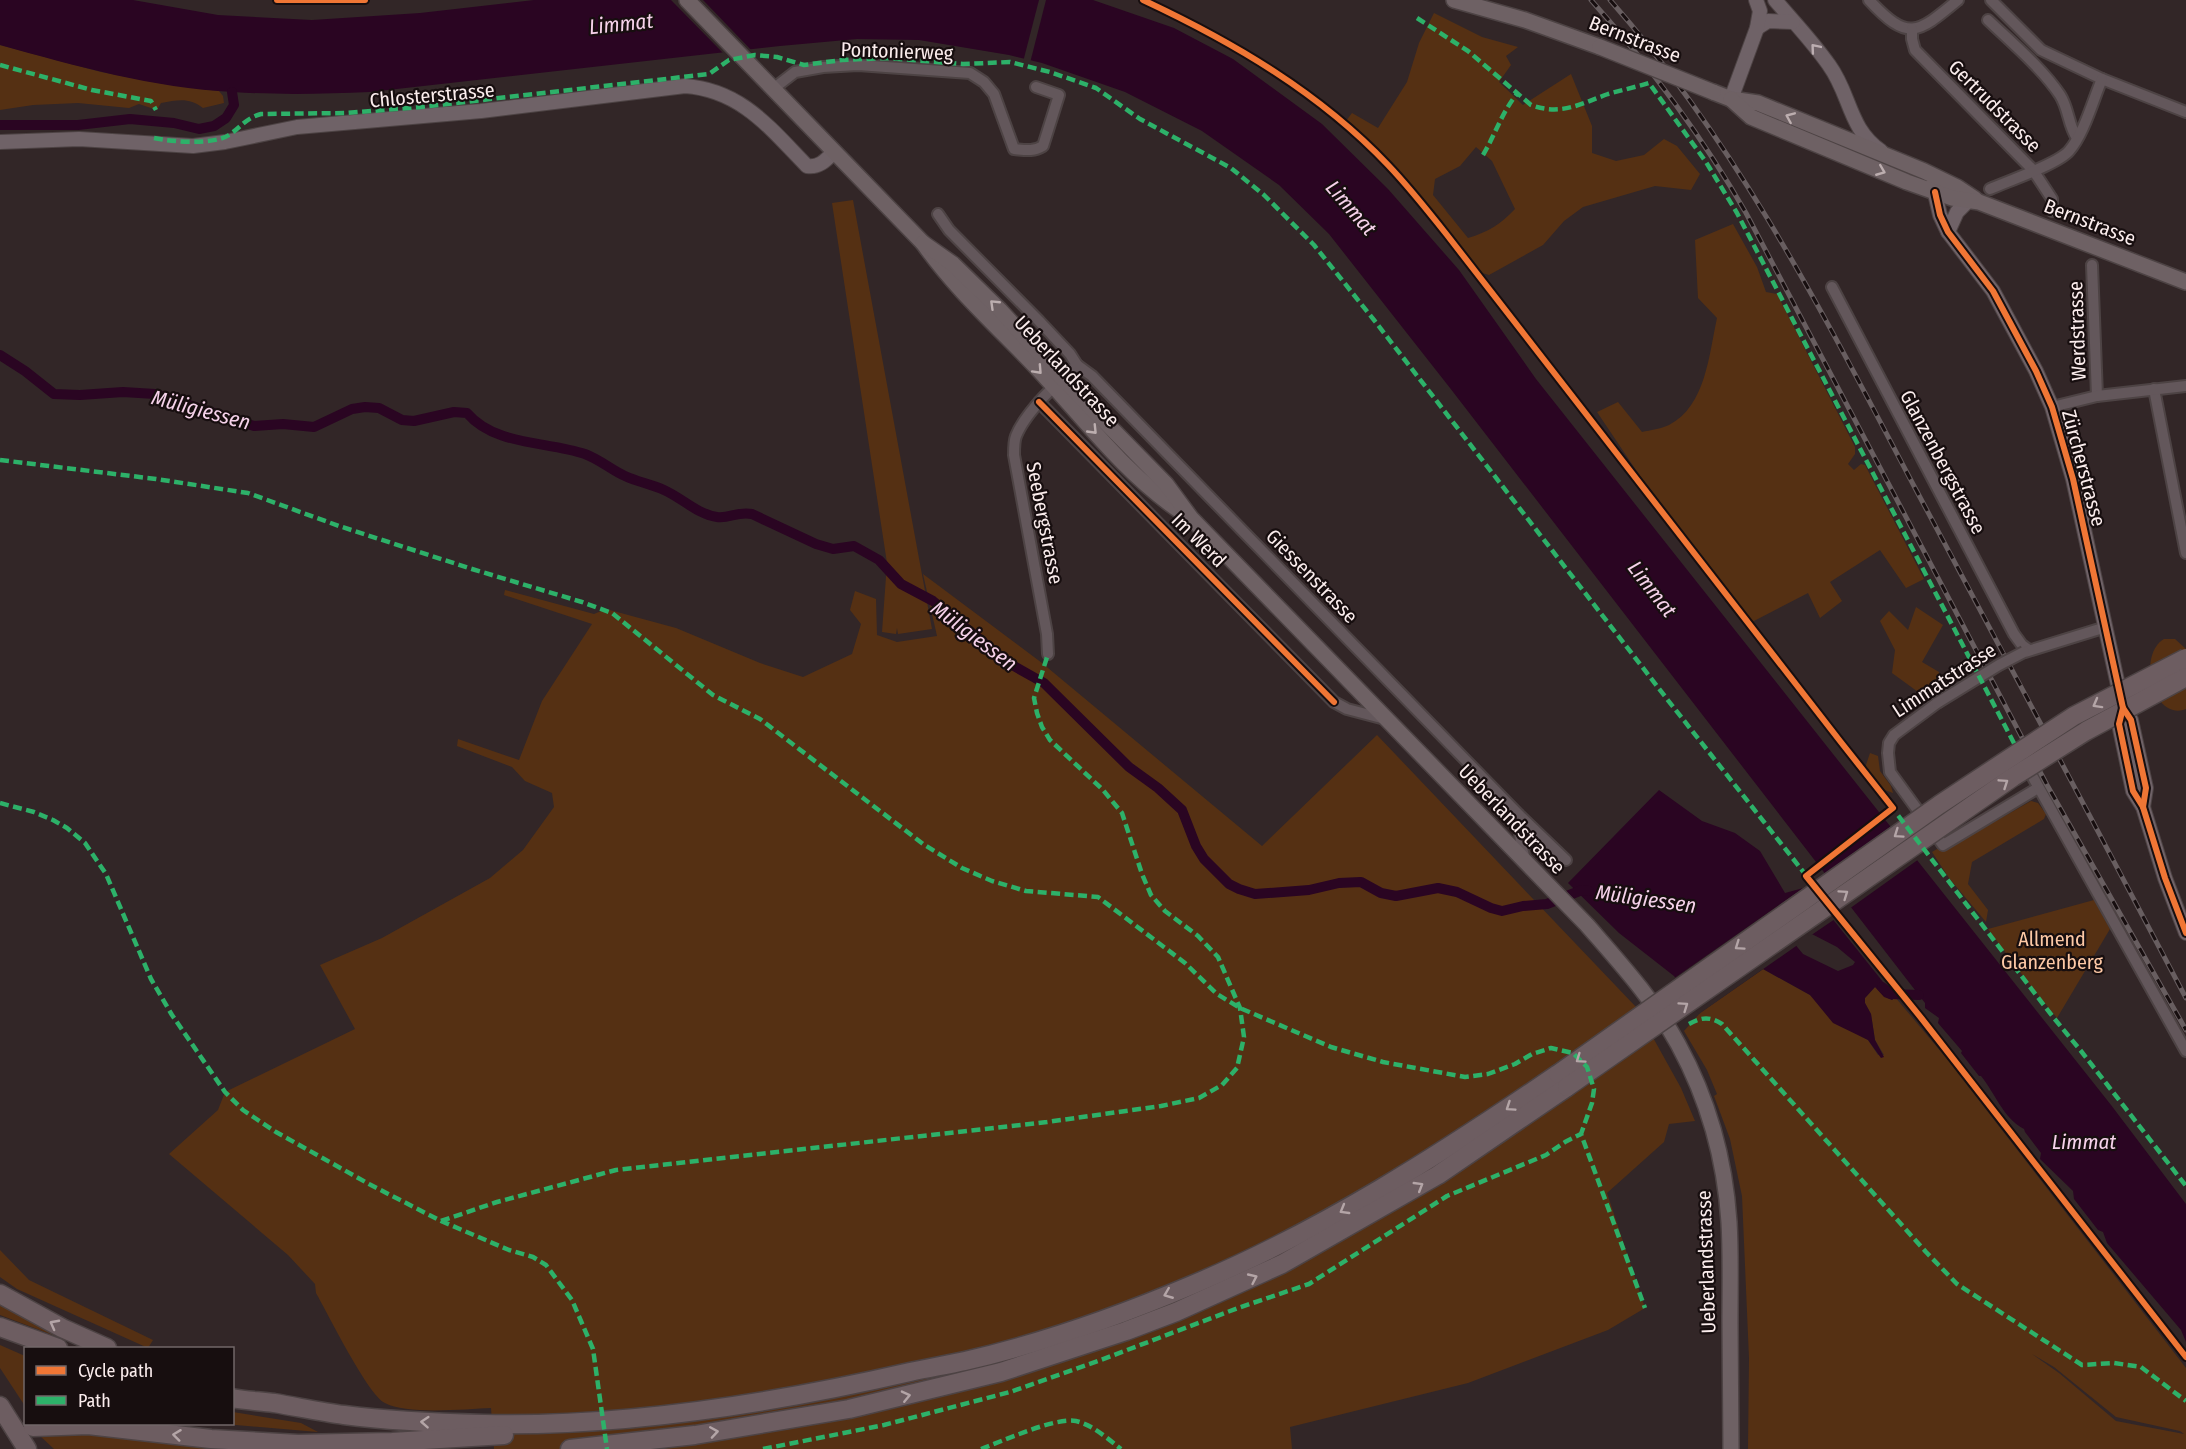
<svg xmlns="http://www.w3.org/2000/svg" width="2186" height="1449" font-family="'Fira Sans Condensed',sans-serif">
	<rect width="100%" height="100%" fill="#322627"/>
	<!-- green -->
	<g fill="#553013" fill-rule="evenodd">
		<path d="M 1434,13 L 1482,37 L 1518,47 L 1506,56 L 1511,65 L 1499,82 L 1523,105 L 1571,74 L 1592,126 L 1592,153 L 1616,161 L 1644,155 L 1664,139 L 1677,146 L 1700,174 L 1691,190 L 1655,186 L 1583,207 L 1564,221 L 1543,245 L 1489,275 L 1482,273 L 1409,184 L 1346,121 L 1352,113 L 1378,128 L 1407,82 L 1419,43 ZM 1476,147 L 1492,161 L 1515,209 C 1501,224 1488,232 1468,238 L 1433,195 L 1435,179 L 1460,166 Z"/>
		<path d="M 0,45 L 101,72 L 164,84 L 219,91 L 223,96 L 224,103 L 203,108 C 189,97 178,100 161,103 L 157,110 L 139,104 L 129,108 L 78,103 L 33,105 L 0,110 Z"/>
		<path d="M 853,200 L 932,629 L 898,634 L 897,628 L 896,634 L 882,632 L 887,563 L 832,203 Z"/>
		<path d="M 1733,224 L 1757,267 L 1766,292 L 1777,294 L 1855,447 L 1855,454 L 1848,464 L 1854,470 L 1861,464 L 1865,465 L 1924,579 L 1906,588 L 1880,550 L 1830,582 L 1842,601 L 1820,618 L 1808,593 L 1752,622 L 1640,476 L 1597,412 L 1618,402 L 1642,432 C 1650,430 1661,429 1669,425 C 1706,406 1709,354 1717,318 L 1698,298 L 1695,240 Z"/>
		<path d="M 923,574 L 1042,663 L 1262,846 L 1377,735 L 1636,1007 L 1681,1088 L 1695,1121 L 1669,1124 L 1664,1142 L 1607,1193 L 1645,1308 L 1608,1330 L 1468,1383 L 1290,1427 L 1292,1449 L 494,1449 L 491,1408 C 466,1409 406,1415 385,1403 C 368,1395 328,1314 316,1293 L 315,1284 L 288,1255 L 169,1154 L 218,1110 L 225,1092 L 355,1029 L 320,965 L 382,938 L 490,878 L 523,850 L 554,807 L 552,793 L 525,781 L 512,767 L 457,746 L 458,739 L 519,760 L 542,701 L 592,624 L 504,595 L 505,590 L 594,614 L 606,609 L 676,628 L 760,663 L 803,677 L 852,654 L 861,624 L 850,610 L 855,591 L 876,599 L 877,635 L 897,642 L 937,636 Z"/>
		<path d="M 1916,607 L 1943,625 L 1922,662 L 1939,672 L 1937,690 L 1925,697 L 1892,673 L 1895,650 L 1880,621 L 1889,611 L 1908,630 Z"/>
		<path d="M 2164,639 L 2175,639 L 2186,649 L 2186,709 C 2154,722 2136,656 2164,639 Z"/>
		<path d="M 1870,753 L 1878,756 L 1880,771 L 1891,786 L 1893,793 L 1879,788 L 1865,768 Z"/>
		<path d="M 2031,801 L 2038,803 L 2046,814 L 2044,819 L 1972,862 L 1968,884 L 1988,910 L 1986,922 L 1949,878 L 1932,852 L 1937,849 L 1943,851 Z"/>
		<path d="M 2094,900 L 2110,929 L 2057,1018 L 2026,980 L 1988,929 Z"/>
		<path d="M 1763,969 L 1810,995 L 1859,1035 L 1868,1040 L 1878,1055 L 1884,1055 L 1875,1040 L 1871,1014 L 1865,1003 L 1865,998 L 1875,987 L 1892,1000 L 1895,997 L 1947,1059 L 2186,1368 L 2186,1449 L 1748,1449 L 1749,1358 L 1742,1196 L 1730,1139 L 1714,1096 L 1717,1094 L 1707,1070 L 1684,1031 L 1701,1012 ZM 2032,1354 L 2054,1367 L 2116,1417 L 2180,1431 L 2184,1434 L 2116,1421 L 2059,1373 Z"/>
		<path d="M 0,1250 L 29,1280 L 153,1340 L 148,1348 L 17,1289 L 0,1277 Z"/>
		<path d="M 0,1300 L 87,1348 L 0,1315 Z"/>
		<path d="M 0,1345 L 25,1356 L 25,1406 L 0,1368 Z"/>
		<path d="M 233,1412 L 301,1423 L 318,1432 L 224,1424 L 232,1424 Z"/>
		<path d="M 79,1430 L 278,1449 L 54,1449 L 39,1435 Z"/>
	</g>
	<!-- water -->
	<g fill="#2a0522" fill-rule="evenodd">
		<path d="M 0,0 L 133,0 L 218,15 L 312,20 L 420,13 L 534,0 L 1093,0 L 1174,28 L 1233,59 L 1322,124 L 1388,189 L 1459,270 L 1536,379 L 2111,1105 L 2186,1204 L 2186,1342 L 2181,1330 L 2107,1243 L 2103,1232 L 2098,1230 L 2074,1199 L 2073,1191 L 2040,1159 L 2041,1153 L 2025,1132 L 2024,1129 C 2003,1118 1995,1093 1981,1076 L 1979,1076 L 1961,1053 L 1962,1051 L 1938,1023 L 1939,1018 L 1925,1008 L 1925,1003 L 1450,388 L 1329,234 L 1279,185 L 1202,131 L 1125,92 L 1042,63 L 1009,55 L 919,40 L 857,39 L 780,46 L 370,92 C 324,94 278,95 233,92 C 153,88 76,66 0,45 Z"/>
		<path d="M 1659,790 L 1702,821 L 1735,833 L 1760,851 L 1785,893 L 1807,887 L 1895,997 L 1892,1000 L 1884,997 L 1875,987 L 1865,998 L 1865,1003 L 1871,1014 L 1875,1040 L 1884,1057 L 1881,1058 L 1868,1040 L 1833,1023 L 1810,995 L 1763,969 L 1701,1012 L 1674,976 L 1619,933 L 1568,883 ZM 1784,931 L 1806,931 L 1837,947 L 1855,962 L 1853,965 L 1838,971 L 1803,954 Z"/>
	</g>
	<!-- pier -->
	<g fill="#322627">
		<path d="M 671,0 L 703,0 L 753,52 L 725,55 Z"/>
		<path d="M 1039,0 L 1046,0 L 1030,63 L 1023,62 Z"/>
		<path d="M 1884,813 L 1886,816 L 1818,869 L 1816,865 Z"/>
		<path d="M 1893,825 L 1919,859 L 1849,909 L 1823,875 Z"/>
		<path d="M 1809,884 L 1835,919 L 1810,936 L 1797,925 L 1788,931 L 1799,944 L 1699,1014 L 1673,979 Z"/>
	</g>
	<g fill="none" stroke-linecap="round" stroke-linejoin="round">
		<!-- canal -->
		<g stroke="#2a0522" stroke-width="10">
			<path d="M 0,125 L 78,125 L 130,119 L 174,123 L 199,129 L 214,126 L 226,118 L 234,105 L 232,92"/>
			<path d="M 0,355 L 25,371 L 54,394 L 80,395 L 123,392 L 155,394 L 254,426 L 283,424 L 314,427 L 352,409 L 365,407 L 379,408 L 402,420 L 414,421 L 454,412 L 467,413 C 495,446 547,441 585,454 C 601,460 611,470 625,476 C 638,482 651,484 664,490 C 682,498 697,514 717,517 C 729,519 737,511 752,514 L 816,544 L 833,549 L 854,546 L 879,560 L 901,584 L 933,601 L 982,641 L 996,656 L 1044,683 L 1129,767 L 1158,788 L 1182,810 L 1196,846 L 1204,859 L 1229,884 L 1239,889 L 1255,894 L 1309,890 L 1339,883 L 1361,882 L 1381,893 L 1396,896 L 1438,888 L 1457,892 L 1491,908 L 1502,911 L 1523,906 L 1547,904 L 1582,890 L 1589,891"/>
			<path d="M 1882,987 L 1891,994 L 1919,995"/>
		</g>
		<defs>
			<g id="street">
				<path d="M 1869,0 C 1908,42 1917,34 1958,0"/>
				<path d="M 1991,0 L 2041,50 L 2102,79 L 2186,112"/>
				<path d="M 1988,20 C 2011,42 2042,68 2060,95 C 2069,109 2068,125 2077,138"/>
				<path d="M 1912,29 L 1912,39 L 1915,50 L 2033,170 L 2052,199 L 2052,211"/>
				<path d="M 773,89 L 795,72 L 823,67 L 858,65 L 970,73 L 984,82 L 994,94 L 1014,149 C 1025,150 1033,152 1043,146 L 1059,95 L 1036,87"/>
				<path d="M 1990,189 C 2008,181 2058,164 2069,151 C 2084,134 2093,100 2102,79"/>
				<path d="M 938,214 L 949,230 L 1039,321 L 1070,354 L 1077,365"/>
				<path d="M 2092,265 L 2097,396"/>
				<path d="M 1832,287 L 2014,634 L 2022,645 L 2029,650"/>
				<path d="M 2154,389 L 2186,553"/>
				<path d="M 1039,402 L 1334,702 L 1347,709 L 1385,719"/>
				<path d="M 2052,407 L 2097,396 L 2186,386"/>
				<path d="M 2025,652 L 2106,627"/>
				<path d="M 1048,654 L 1047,634 L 1014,455 C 1014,449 1014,441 1016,436 C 1025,413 1058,381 1077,365 L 1092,376 L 1519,815 L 1566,860"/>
				<path d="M 1937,703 L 1894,735 L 1889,743 L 1888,753 L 1890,772 L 1943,845 L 2038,788"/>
				<path d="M 2025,763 L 2186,1051"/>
				<path d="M 1519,815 L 1521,845 L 1525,859"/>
			</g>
			<g id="secondary">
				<path d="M 1775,0 C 1793,21 1813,42 1829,65 C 1851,95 1848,128 1881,151"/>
				<path d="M 1757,28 L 1768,21 L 1793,22"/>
				<path d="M 1731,99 L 1757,28 L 1760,11 L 1756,0"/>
				<path d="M 0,142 L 79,139 L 193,146 L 225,142 L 297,127 L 481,111 L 685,86 C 741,90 770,128 807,166 C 819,168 826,160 834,152"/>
				<path d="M 1933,185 L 1940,215 L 1948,232 L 1993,291 L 2036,371 L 2052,407 L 2073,479 L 2123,708 L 2131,720 L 2146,788 L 2143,807"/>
				<path d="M 1948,232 L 1957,212 L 1968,201"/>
				<path d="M 2123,708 L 2119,724 L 2133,791 L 2143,807 L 2165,878 L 2186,933"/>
			</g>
			<g id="primary">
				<path d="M 687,0 L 923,243 C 957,291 997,326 1037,368 C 1083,417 1125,474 1180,511"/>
				<path d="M 1454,0 L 1525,20 L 1600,47"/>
				<path d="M 1713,92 L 1731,99 L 1758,103 L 1924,171 L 1957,187 L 1975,199"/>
				<path d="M 1731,99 L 1751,117 L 1907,182 L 1952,198 L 1979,202 L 2186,282"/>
				<path d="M 923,243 L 953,264 L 1000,310 L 1062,378 L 1166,484 L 1191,518 L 1587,925 C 1620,963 1654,1000 1678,1044 C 1708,1099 1725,1160 1729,1222 C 1731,1255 1730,1289 1730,1322 C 1730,1364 1731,1407 1731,1449"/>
			</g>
			<g id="highway">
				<path d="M 0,1294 L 62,1328 L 107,1348"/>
				<path d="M 0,1327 L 58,1348"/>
				<path d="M 232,1398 C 247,1401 260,1401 274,1403 C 298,1407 321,1412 344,1415 C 390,1421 438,1423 484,1424 C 623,1427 775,1403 910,1372 C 928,1368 947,1365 965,1361 C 1043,1343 1119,1316 1192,1285 C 1323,1230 1441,1154 1558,1074"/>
				<path d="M 0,1406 L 27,1449"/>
				<path d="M 33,1427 L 88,1425 L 211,1439 L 298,1444 L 392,1442 L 504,1435"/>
				<path d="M 570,1449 L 695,1435 L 849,1409 L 1001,1372 L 1126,1331 L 1176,1312 L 1282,1264 L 1438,1175 L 1567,1087"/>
			</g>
		</defs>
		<!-- street casing -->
		<use href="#street" stroke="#4d4344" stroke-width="14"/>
		<!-- secondary casing -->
		<use href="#secondary" stroke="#4d4344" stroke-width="16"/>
		<!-- primary casing -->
		<use href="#primary" stroke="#4d4344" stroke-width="18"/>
		<!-- highway casing -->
		<use href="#highway" stroke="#4d4344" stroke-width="21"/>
		<!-- street -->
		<use href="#street" stroke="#63575b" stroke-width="10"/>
		<!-- secondary -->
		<use href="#secondary" stroke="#6f6267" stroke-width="14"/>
		<!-- primary -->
		<use href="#primary" stroke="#6e6164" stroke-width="15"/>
		<!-- highway -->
		<use href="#highway" stroke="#6d5d61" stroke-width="18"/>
		<defs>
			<g id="rail">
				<path d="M 1591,0 C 1650,66 1702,136 1746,213 L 2047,785 L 2186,1030"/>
				<path d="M 1610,0 C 1738,145 1825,317 1914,486 C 2005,656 2096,827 2186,998"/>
			</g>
		</defs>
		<!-- rail casing -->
		<use href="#rail" stroke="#685e60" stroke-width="5"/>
		<!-- rail -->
		<use href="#rail" stroke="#170e0f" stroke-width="3" stroke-dasharray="9" stroke-linecap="butt"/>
		<defs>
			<path id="street-bridge" d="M 1937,703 L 1999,665 L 2024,652"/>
			<path id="primary-bridge" d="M 1600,47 L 1713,92"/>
			<g id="highway-bridge">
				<path d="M 1558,1074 L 1939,805 L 2007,760 L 2074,716 L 2186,658"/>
				<path d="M 1567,1087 L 2013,777 L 2086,731 L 2186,677"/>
			</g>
		</defs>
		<!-- street-bridge casing -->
		<use href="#street-bridge" stroke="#4d4344" stroke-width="14" stroke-linecap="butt"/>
		<!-- primary-bridge casing -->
		<use href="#primary-bridge" stroke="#4d4344" stroke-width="18" stroke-linecap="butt"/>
		<!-- highway-bridge casing -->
		<use href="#highway-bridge" stroke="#4d4344" stroke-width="21" stroke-linecap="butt"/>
		<!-- street-bridge -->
		<use href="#street-bridge" stroke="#63575b" stroke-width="10"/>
		<!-- primary-bridge -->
		<use href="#primary-bridge" stroke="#6e6164" stroke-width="15"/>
		<!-- highway-bridge -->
		<use href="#highway-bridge" stroke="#6d5d61" stroke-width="18"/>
		<!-- quiet -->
		<g stroke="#2db169" stroke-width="4.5" stroke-dasharray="9 4.5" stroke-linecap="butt">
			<path d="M 1417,18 L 1468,51 L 1531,105 C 1561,116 1580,104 1608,94 C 1622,90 1636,87 1649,83 L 1706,162 L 1737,213 L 2016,747"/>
			<path d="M 0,65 L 92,90 L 151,101 L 156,110"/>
			<path d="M 154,138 C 172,142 214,145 229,135 C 241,127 246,118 261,114 L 346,113 L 421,107 L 709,74 L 729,60 L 755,55 L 777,57 L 804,65 L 842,60 L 886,58 L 963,64 L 1010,62 L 1050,72 L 1096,88 L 1140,119 L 1231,168 L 1264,195 L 1314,245 L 1374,320 L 1667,699 L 1809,879"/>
			<path d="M 1483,155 C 1495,135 1502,112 1517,94"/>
			<path d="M 0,460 L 156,479 L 248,493 L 339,526 L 472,569 L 582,602 L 612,613 L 713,695 L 760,719 L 923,844 L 962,868 L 992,881 L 1026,891 L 1098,897 L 1185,963 L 1217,994 L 1240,1008 L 1331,1047 L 1383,1062 L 1465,1077 L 1488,1074 L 1515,1064 L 1532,1054 L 1551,1048 L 1573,1053 L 1587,1067 L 1594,1089 L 1592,1103 L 1581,1134 L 1645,1308"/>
			<path d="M 0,803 L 34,812 L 53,820 L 67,828 L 85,843 L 106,874 L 151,979 L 172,1015 L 225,1092 L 243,1110 L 276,1132 L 369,1184 L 441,1221 L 509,1250 L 533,1257 L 546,1265 L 572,1300 L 593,1349 L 607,1449"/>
			<path d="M 1890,805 L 2053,1017 L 2081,1051 L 2186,1186"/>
			<path d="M 1689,1024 C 1702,1017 1709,1016 1722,1024 L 1926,1252 L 1957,1284 L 2082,1365 L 2114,1363 L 2141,1367 L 2186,1401"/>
			<path d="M 441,1221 L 497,1202 L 616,1170 L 1047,1122 L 1161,1106 L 1199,1098 L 1222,1085 L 1237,1068 L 1244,1037 L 1240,1008 L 1218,957 L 1198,936 L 1165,911 L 1151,895 L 1142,874 L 1122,813 L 1103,790 L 1050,740 L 1042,727 L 1037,713 L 1034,698 L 1048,654"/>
			<path d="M 763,1449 L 884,1425 L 1010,1392 L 1098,1361 L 1238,1308 L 1309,1284 L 1447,1196 L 1546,1155 L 1565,1142 L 1581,1134"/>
			<path d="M 981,1449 C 1003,1441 1055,1417 1076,1421 C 1093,1425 1108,1439 1121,1449"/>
		</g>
		<defs>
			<g id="cycleway">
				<path d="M 277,0 L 365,0"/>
				<path d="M 1143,0 C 1233,42 1320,93 1388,165 C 1409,187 1428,211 1447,235 L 1840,741 L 1893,808 L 1806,876 L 1922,1019 L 2186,1357"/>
				<path d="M 1935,192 L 1940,215 L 1948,232 L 1993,291 L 2036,371 L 2052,407 L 2073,479 L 2123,708 L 2131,720 L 2146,788 L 2143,807"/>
				<path d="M 1039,402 L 1334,702"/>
				<path d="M 2123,708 L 2119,724 L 2133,791 L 2143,807 L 2165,878 L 2186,933"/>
			</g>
		</defs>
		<!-- cycleway casing -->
		<use href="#cycleway" stroke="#170e0f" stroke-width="10"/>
		<!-- cycleway -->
		<use href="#cycleway" stroke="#f07635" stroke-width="6"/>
	</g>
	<!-- one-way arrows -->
	<defs><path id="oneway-chevron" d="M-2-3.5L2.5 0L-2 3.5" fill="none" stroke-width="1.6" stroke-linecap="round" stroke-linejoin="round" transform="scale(1.5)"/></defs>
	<use stroke="#bcaeb1" href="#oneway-chevron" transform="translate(1815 48) rotate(-130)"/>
	<g stroke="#bcaeaf">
		<use href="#oneway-chevron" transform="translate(1790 117) rotate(-157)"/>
		<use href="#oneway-chevron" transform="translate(1881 171) rotate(22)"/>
		<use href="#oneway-chevron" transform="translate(994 304) rotate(-136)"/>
		<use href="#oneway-chevron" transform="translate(1038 370) rotate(47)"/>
		<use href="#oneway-chevron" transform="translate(1093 430) rotate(46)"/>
	</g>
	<g stroke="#b4a5a7">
		<use href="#oneway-chevron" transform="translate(2097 704) rotate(151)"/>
		<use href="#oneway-chevron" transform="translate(2004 783) rotate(-34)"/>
		<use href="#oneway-chevron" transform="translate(1898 834) rotate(145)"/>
		<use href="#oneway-chevron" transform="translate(1844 894) rotate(-35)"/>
		<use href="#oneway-chevron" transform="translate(1739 946) rotate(145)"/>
		<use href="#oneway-chevron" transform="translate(1684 1006) rotate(-35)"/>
		<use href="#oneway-chevron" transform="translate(1580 1059) rotate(145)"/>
		<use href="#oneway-chevron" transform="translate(1510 1107) rotate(146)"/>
		<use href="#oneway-chevron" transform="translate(1419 1186) rotate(-31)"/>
		<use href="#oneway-chevron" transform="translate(1344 1210) rotate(150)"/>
		<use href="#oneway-chevron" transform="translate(1253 1278) rotate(-25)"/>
		<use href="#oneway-chevron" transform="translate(1168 1294) rotate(158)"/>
		<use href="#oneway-chevron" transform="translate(54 1324) rotate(-152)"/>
		<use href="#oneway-chevron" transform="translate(906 1396) rotate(-13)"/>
		<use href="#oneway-chevron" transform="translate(425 1422) rotate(-176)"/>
		<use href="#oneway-chevron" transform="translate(714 1432) rotate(-9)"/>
		<use href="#oneway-chevron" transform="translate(177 1435) rotate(-173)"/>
	</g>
	<g text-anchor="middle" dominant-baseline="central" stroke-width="4.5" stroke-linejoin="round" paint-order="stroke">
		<!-- street labels -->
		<g font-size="20" fill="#fbeded" stroke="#170e0f">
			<text transform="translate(1635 39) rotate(21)">Bernstrasse</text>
			<text transform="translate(897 51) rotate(2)">Pontonierweg</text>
			<text transform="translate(432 95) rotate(-5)">Chlosterstrasse</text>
			<text transform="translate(1995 106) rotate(45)">Gertrudstrasse</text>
			<text transform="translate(2090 222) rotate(21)">Bernstrasse</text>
			<text transform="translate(2077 331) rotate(-92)">Werdstrasse</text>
			<text transform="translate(1067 371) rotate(47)">Ueberlandstrasse</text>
			<text transform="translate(1943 462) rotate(62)">Glanzenbergstrasse</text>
			<text transform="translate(2084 468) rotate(75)">Zürcherstrasse</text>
			<text transform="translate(1045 523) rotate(79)">Seebergstrasse</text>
			<text transform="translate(1199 540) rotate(45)">Im Werd</text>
			<text transform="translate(1312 576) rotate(46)">Giessenstrasse</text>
			<text transform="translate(1944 680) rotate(-33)">Limmatstrasse</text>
			<text transform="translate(1512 819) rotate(46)">Ueberlandstrasse</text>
			<text transform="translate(1706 1262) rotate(-92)">Ueberlandstrasse</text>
		</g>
		<!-- park labels -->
		<g font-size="20" fill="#fec9a6" stroke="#170e0f">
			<text x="2052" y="939">Allmend<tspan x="2052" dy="23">Glanzenberg</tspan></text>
		</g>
		<!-- water labels -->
		<g font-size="21" font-style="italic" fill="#f6d2ea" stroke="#170e0f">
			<text transform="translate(621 24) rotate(-6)">Limmat</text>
			<text transform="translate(1351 208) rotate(49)">Limmat</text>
			<text transform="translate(201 410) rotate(15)">Müligiessen</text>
			<text transform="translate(1652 589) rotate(52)">Limmat</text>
			<text transform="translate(974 636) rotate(37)">Müligiessen</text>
			<text transform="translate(1646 899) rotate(8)">Müligiessen</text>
			<text x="2084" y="1142">Limmat</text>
		</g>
	</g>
	<!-- legend -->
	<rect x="24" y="1347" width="210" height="78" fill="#170e0f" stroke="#726768" stroke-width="1.5"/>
	<rect x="36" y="1366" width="30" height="9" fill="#f07635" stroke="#726768" stroke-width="1.5"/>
	<text x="78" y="1377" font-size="18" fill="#fbeded">Cycle path</text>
	<rect x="36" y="1396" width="30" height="9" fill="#2db169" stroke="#726768" stroke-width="1.5"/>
	<text x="78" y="1407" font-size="18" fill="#fbeded">Path</text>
</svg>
